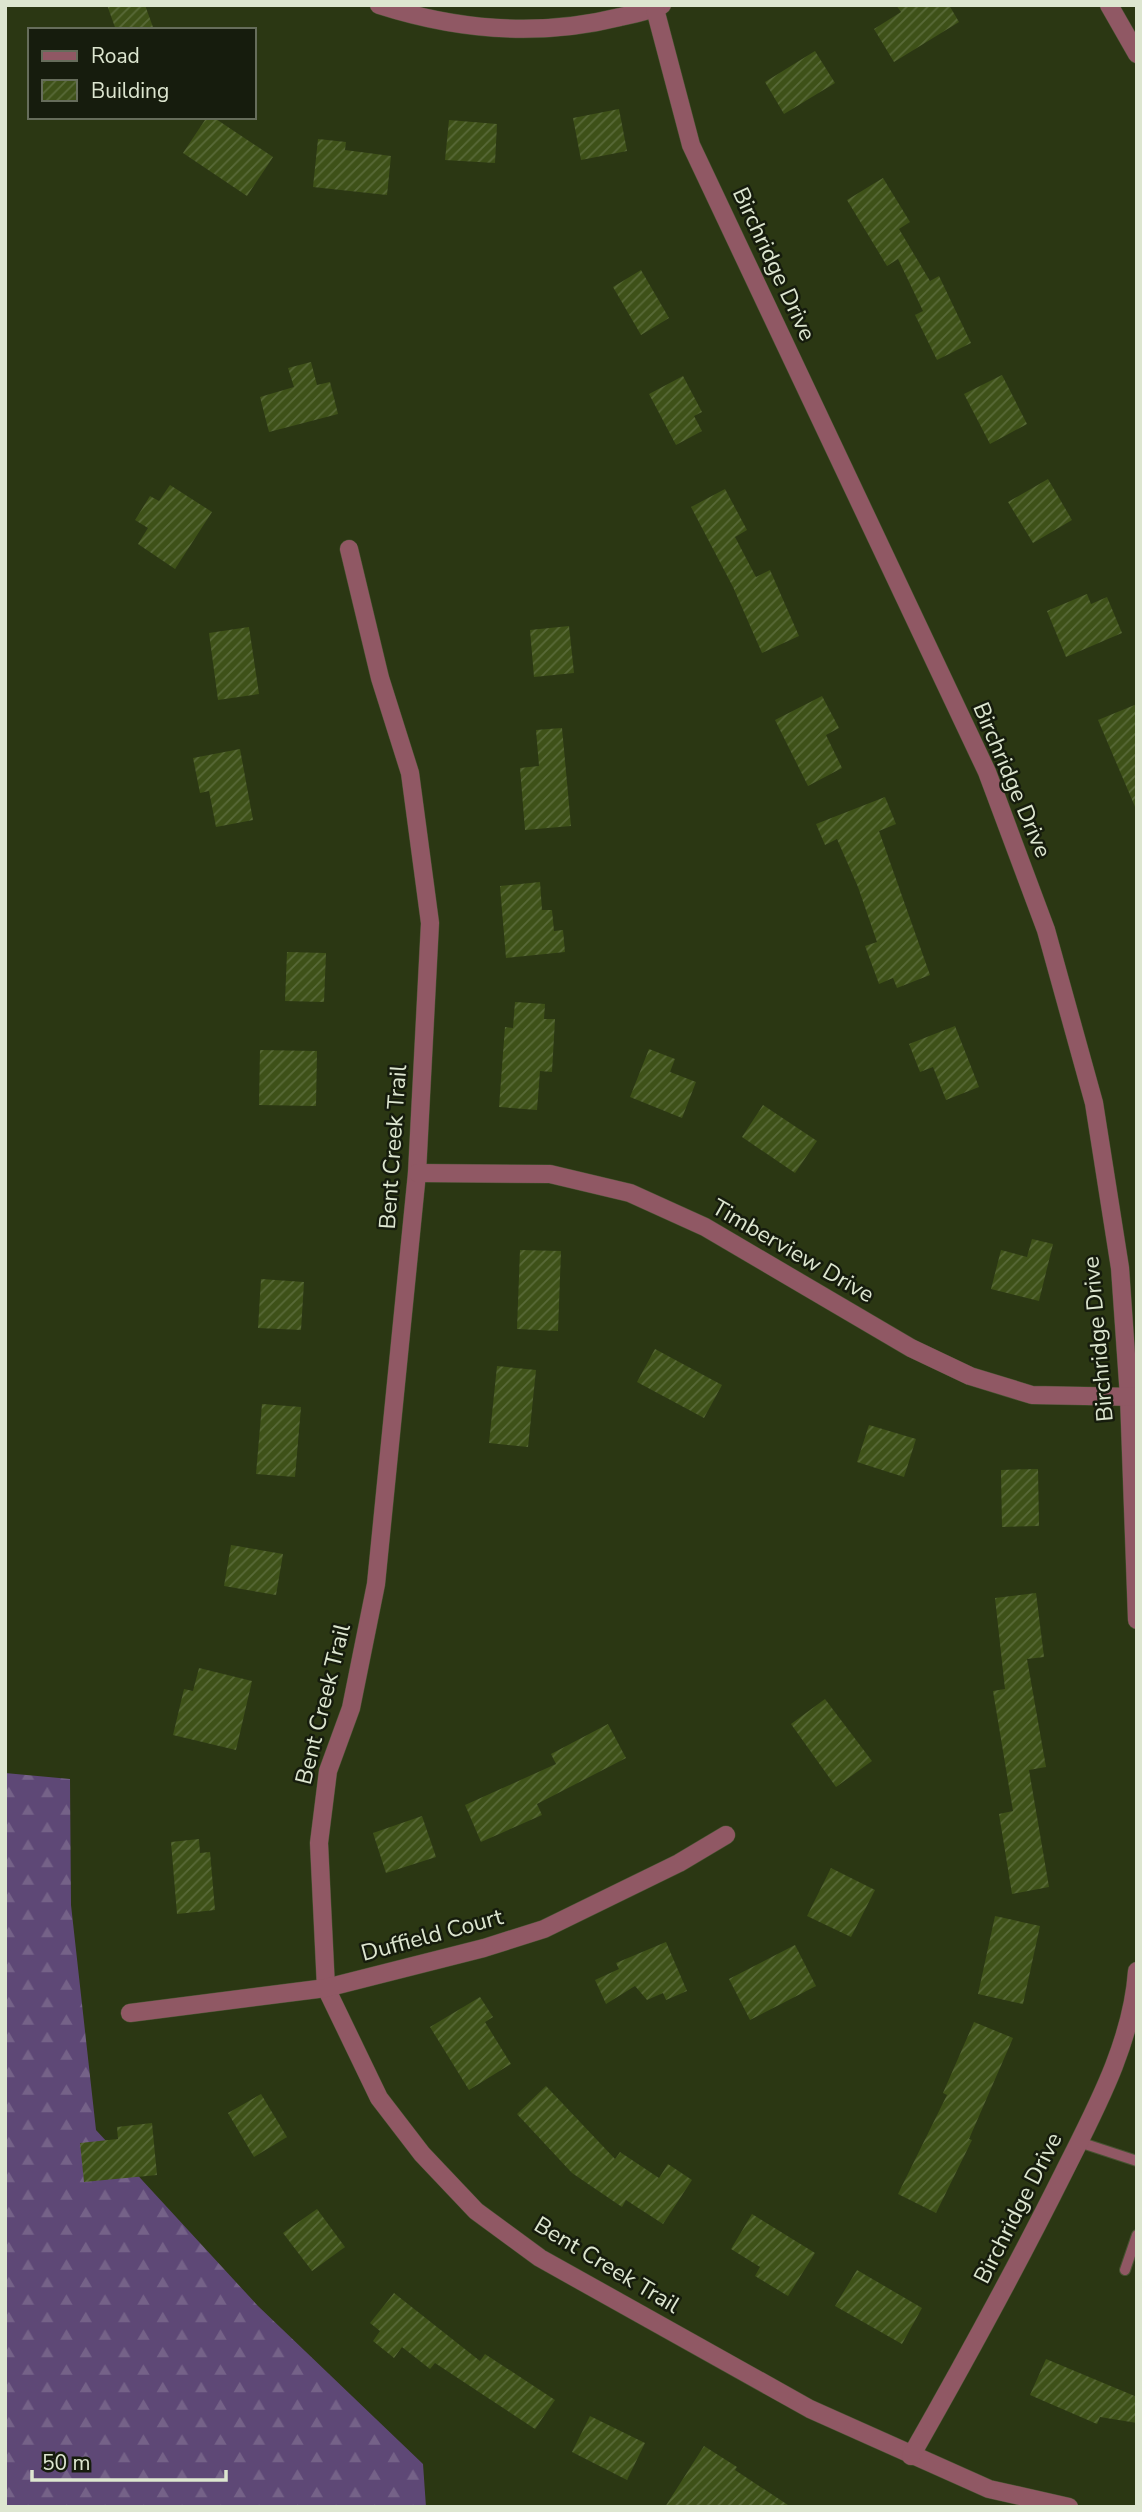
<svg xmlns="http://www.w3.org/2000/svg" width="1142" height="2512" font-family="'Nunito Sans',sans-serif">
	<defs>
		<pattern id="forest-firs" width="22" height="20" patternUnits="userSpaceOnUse" patternTransform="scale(1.75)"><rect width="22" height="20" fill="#5e4876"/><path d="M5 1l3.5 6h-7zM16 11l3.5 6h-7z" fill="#756288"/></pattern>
		<pattern id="building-hatch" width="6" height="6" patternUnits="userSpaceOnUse" patternTransform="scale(1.75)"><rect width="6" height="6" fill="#3e5118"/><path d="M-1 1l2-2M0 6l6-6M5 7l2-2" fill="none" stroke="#596a39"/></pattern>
	</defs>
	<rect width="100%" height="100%" fill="#2b3713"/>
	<!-- forest -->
	<path fill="url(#forest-firs)" d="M 5,1773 L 70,1779 L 71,1905 L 96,2130 L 258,2306 L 423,2464 L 426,2507 L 5,2507 Z"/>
	<!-- building -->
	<g fill="url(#building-hatch)">
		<path d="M 107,5 L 145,5 L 154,30 L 116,30 Z"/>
		<path d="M 896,5 L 949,5 L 959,22 L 894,62 L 874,29 L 901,12 Z"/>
		<path d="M 815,51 L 835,83 L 784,114 L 765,82 Z"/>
		<path d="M 619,109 L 627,151 L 581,160 L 573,118 Z"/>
		<path d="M 207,117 L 213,117 L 273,157 L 247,196 L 183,153 Z"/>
		<path d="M 449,120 L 497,124 L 495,163 L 445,160 Z"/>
		<path d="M 318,139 L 346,142 L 345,150 L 391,156 L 387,195 L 313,187 Z"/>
		<path d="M 883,178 L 910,222 L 899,229 L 930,281 L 939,276 L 971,343 L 937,360 L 915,315 L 923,311 L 898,259 L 887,266 L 847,200 Z"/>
		<path d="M 641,270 L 669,318 L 641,335 L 613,287 Z"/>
		<path d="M 311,362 L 317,385 L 330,382 L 338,414 L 269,432 L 260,397 L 294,387 L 288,368 Z"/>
		<path d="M 1002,375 L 1027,424 L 990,444 L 964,394 Z"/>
		<path d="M 683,376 L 702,412 L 694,416 L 702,431 L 676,445 L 649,394 Z"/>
		<path d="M 1048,479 L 1072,520 L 1033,543 L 1008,502 Z"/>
		<path d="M 170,485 L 212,512 L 175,569 L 138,544 L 148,528 L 135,520 L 150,496 L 159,501 Z"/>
		<path d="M 725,489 L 747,530 L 735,537 L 756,577 L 770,570 L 799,636 L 762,653 L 733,587 L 691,507 Z"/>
		<path d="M 1087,594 L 1091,604 L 1107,597 L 1122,633 L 1066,657 L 1047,611 Z"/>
		<path d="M 569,626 L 574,673 L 534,677 L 530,630 Z"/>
		<path d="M 249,627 L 259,694 L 218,700 L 209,633 Z"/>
		<path d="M 822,696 L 839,728 L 826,735 L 842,768 L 808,786 L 775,720 Z"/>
		<path d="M 1137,704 L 1137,809 L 1136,809 L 1098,720 Z"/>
		<path d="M 562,728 L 571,826 L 525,830 L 520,768 L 539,766 L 536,730 Z"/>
		<path d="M 240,749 L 253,820 L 216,827 L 209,791 L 200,793 L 193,758 Z"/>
		<path d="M 885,797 L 896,824 L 879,831 L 930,975 L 897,988 L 893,978 L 879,984 L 865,946 L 877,942 L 858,887 L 837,839 L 825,845 L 816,824 Z"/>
		<path d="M 540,882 L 542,910 L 552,910 L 554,931 L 563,930 L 565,952 L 506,958 L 500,886 Z"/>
		<path d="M 287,952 L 326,953 L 324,1002 L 285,1001 Z"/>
		<path d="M 515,1002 L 545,1004 L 544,1019 L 555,1019 L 552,1072 L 540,1071 L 537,1110 L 499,1107 L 505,1027 L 513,1028 Z"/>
		<path d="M 955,1026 L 979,1087 L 946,1100 L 933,1067 L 920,1072 L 909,1044 Z"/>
		<path d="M 649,1049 L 675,1059 L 670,1072 L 696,1082 L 682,1118 L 630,1097 Z"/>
		<path d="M 260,1050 L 317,1051 L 316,1106 L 259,1105 Z"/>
		<path d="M 763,1105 L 817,1141 L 795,1173 L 742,1137 Z"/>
		<path d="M 1032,1239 L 1053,1244 L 1039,1301 L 991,1289 L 1001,1250 L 1027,1257 Z"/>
		<path d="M 520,1250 L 561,1251 L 558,1331 L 517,1329 Z"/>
		<path d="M 261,1279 L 304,1282 L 301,1330 L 258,1328 Z"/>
		<path d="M 655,1349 L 722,1385 L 704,1418 L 637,1382 Z"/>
		<path d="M 497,1366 L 536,1370 L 528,1447 L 489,1443 Z"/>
		<path d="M 262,1404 L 301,1407 L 295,1477 L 256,1474 Z"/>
		<path d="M 869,1425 L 916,1439 L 904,1477 L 857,1462 Z"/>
		<path d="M 1038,1469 L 1039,1526 L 1002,1527 L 1001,1470 Z"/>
		<path d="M 231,1545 L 283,1554 L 276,1595 L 224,1586 Z"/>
		<path d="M 1036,1593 L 1044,1657 L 1027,1659 L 1046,1767 L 1029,1770 L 1049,1887 L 1012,1894 L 999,1814 L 1013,1811 L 993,1691 L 1005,1689 L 995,1598 Z"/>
		<path d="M 199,1668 L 252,1681 L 236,1750 L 173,1735 L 184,1689 L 193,1691 Z"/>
		<path d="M 825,1699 L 872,1761 L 836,1787 L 791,1724 Z"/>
		<path d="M 608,1724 L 626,1758 L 537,1804 L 542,1815 L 481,1842 L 465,1805 L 556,1764 L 551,1754 Z"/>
		<path d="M 422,1816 L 436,1857 L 386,1873 L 373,1833 Z"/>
		<path d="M 199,1839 L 200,1853 L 210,1852 L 215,1910 L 177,1914 L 171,1842 Z"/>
		<path d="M 831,1868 L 875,1890 L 851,1937 L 807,1916 Z"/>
		<path d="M 995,1916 L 1040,1926 L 1023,2004 L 978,1994 Z"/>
		<path d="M 666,1942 L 687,1991 L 666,2000 L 663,1993 L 647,2000 L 635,1986 L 606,2004 L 595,1980 L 619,1969 L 616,1963 Z"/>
		<path d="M 795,1945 L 816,1986 L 750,2020 L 729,1979 Z"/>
		<path d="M 480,1997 L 493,2017 L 485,2022 L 511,2064 L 469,2090 L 430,2027 Z"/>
		<path d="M 974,2022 L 1013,2038 L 969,2139 L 972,2140 L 936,2213 L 898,2194 L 947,2095 L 943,2093 Z"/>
		<path d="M 546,2086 L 615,2159 L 620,2152 L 659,2178 L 668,2164 L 692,2180 L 663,2224 L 626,2200 L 622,2207 L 572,2173 L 517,2114 Z"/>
		<path d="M 261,2094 L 287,2137 L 254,2157 L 228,2113 Z"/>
		<path d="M 152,2123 L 157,2175 L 84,2182 L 80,2143 L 118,2139 L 117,2127 Z"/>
		<path d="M 317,2209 L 345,2247 L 312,2271 L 283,2233 Z"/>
		<path d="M 752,2214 L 815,2253 L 788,2296 L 755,2276 L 760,2267 L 731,2249 Z"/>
		<path d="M 857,2270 L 922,2308 L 902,2344 L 835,2306 Z"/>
		<path d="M 394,2293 L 480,2361 L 485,2354 L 555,2400 L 535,2429 L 435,2363 L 430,2369 L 402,2347 L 394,2358 L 373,2341 L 380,2331 L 370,2323 Z"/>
		<path d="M 1046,2359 L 1137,2397 L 1137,2423 L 1100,2417 L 1097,2424 L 1030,2395 Z"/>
		<path d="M 590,2416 L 645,2443 L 627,2480 L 572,2452 Z"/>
		<path d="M 704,2446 L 737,2467 L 735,2470 L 791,2507 L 665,2507 Z"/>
	</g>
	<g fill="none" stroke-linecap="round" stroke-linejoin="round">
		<defs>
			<g id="service">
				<path d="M 1079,2142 L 1137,2161"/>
				<path d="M 1125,2270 L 1137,2235"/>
			</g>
			<g id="minor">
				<path d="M 379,5 C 457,30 540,37 620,17 C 634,14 649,11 662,5"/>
				<path d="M 1109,5 L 1137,54"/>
				<path d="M 655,9 L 691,145 L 987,772 L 1046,930 L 1094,1103 L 1120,1268 L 1129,1397 L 1137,1620"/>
				<path d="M 349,549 L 380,678 L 410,773 L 430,923 L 417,1173 L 376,1584 L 351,1708 L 328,1771 L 319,1843 L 326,1988 L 379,2098 L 422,2154 L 476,2211 L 540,2258 L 810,2409 L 989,2489 L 1069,2507"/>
				<path d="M 417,1173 L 550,1174 L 630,1193 L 705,1227 L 911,1348 L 970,1376 L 1032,1395 L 1137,1397"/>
				<path d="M 130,2013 L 326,1988 L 484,1948 L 544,1929 L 679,1863 L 726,1835"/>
				<path d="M 911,2456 C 964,2363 1015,2270 1063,2174 C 1095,2110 1132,2043 1137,1971"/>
			</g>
		</defs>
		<!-- service casing -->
		<use href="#service" stroke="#475331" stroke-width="12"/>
		<!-- minor casing -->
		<use href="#minor" stroke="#475331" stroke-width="19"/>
		<!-- service -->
		<use href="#service" stroke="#905864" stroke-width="10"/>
		<!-- minor -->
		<use href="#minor" stroke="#905864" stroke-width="18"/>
	</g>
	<g text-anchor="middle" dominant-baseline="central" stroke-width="5" stroke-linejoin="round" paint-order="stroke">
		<!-- street labels -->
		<g font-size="23" fill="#dde6d0" stroke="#161c0d">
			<text transform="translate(774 264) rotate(65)">Birchridge Drive</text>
			<text transform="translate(1012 780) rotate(67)">Birchridge Drive</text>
			<text transform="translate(393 1147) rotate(-86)">Bent Creek Trail</text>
			<text transform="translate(793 1251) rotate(30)">Timberview Drive</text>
			<text transform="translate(1098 1339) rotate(-95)">Birchridge Drive</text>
			<text transform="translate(323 1704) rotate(-76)">Bent Creek Trail</text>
			<text transform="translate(432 1935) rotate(-15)">Duffield Court</text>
			<text transform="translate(1018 2208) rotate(-63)">Birchridge Drive</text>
			<text transform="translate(607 2265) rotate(31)">Bent Creek Trail</text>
		</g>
	</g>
	<!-- border -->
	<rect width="1142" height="2512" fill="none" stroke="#dde6d0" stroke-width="14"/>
	<!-- legend -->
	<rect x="28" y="28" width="228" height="91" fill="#161c0d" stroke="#666d5b" stroke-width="2"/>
	<rect x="42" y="51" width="35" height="10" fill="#905864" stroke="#666d5b" stroke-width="2"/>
	<text x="91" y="63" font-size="21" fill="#dde6d0">Road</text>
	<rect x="42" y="80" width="35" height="21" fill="url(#building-hatch)" stroke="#666d5b" stroke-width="2"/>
	<text x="91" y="98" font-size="21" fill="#dde6d0">Building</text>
	<!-- scale -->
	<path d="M32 2470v10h194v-10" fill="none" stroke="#dde6d0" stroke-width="3.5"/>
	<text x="42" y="2470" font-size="21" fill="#dde6d0" stroke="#161c0d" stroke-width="5" paint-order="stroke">50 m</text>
</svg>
